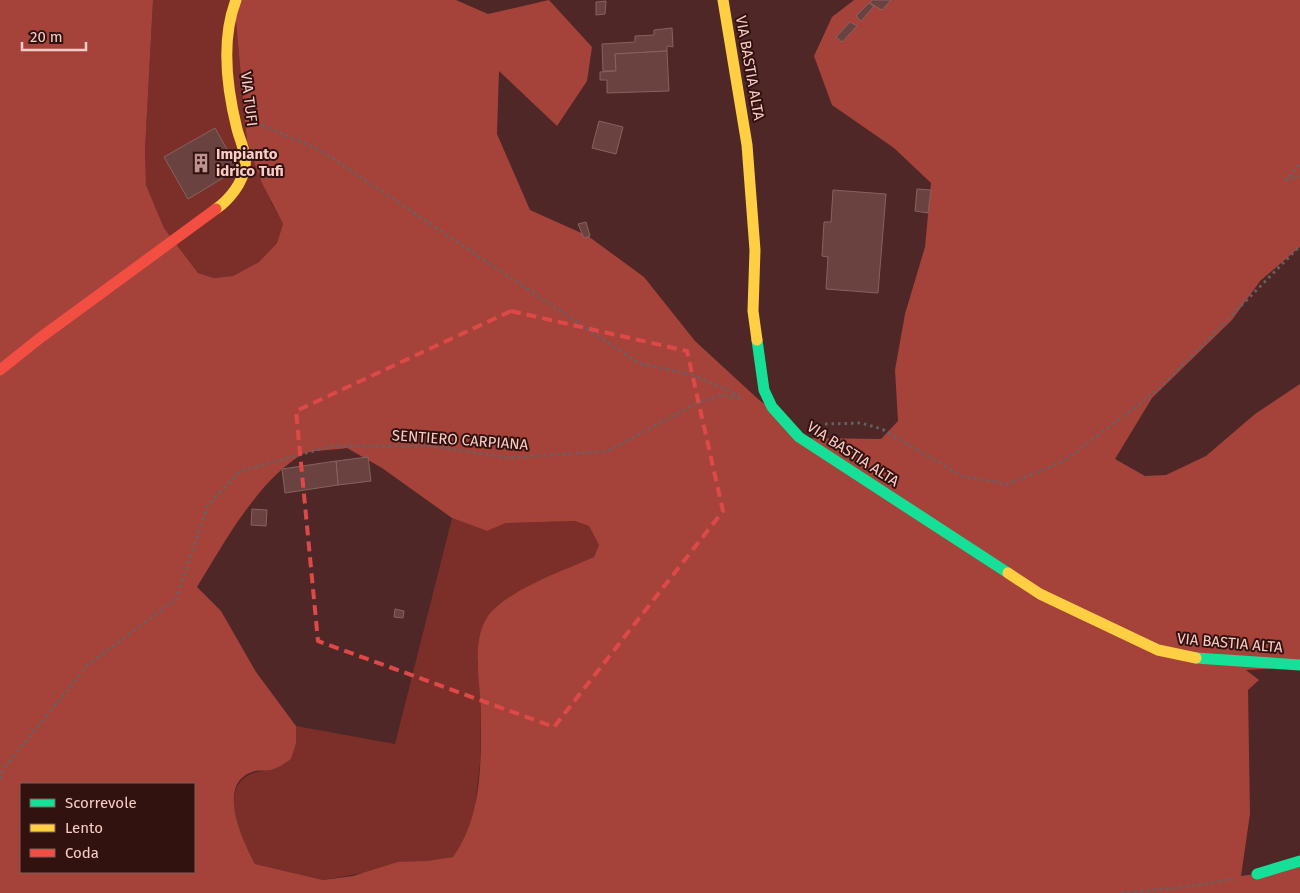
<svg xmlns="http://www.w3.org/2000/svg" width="1300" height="893" font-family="'Fira Sans',sans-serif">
	<rect width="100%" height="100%" fill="#4f2726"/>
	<!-- green -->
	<g fill="#7c2f29">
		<path d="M 153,0 L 234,0 L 247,142 L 272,204 L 283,224 L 277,243 L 259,262 L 233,276 L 214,278 L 198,273 L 164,228 L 146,185 L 145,150 Z"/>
		<path d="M 452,518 L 487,531 L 506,523 L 575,521 L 589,526 L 599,545 L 594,557 L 513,595 L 477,659 L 481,708 L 480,763 L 474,816 L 463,843 L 453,857 L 323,880 L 255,864 C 238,831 211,773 271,770 L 296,743 L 296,726 L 395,744 Z"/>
	</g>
	<!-- forest -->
	<path fill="#a5433b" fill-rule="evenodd" d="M 0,0 L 153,0 L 145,150 L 146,185 L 164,228 L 198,273 L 214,278 L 233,276 L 259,262 L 277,243 L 283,224 L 262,183 L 247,142 L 234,0 L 456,0 L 488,14 L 549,0 L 592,47 L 587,81 L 557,126 L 499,71 L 497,134 L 530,210 L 588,236 L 644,277 L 695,341 L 758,399 L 808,438 L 881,439 L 898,421 L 895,370 L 905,314 L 925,247 L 931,183 L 894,148 L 832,105 L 814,56 L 832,17 L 854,0 L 1300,0 L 1300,247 L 1260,281 L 1232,320 L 1152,398 L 1115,459 L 1145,476 L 1166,475 L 1206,456 L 1255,414 L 1300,384 L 1300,667 L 1246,670 L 1259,680 L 1248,690 L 1250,814 L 1241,876 L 1263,873 L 1300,860 L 1300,893 L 0,893 ZM 347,448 L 382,468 L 452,518 L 487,531 L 506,523 L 575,521 L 589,526 L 599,545 L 594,557 C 561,572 520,585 493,610 C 469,634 480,681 481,710 C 481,759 483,816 453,857 L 427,861 L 398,862 L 353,876 L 323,880 L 255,864 C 243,841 214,782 255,771 C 260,770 266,771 271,770 C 278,768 285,763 291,759 L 296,743 L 296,726 L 256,672 L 221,611 L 197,587 C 224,543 257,482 301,455 C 309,450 336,450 347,448 ZM 21,784 L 194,784 L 194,872 L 21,872 Z"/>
	<!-- building -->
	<g fill="#6a4240" stroke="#856361">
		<path d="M 872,0 L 891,0 L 882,10 L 870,3 Z"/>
		<path d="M 606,1 L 605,14 L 596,15 L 596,2 Z"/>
		<path d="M 869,3 L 874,6 L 861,21 L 856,16 Z"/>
		<path d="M 850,22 L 857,26 L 842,42 L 836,37 Z"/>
		<path d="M 672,28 L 673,47 L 667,46 L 667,51 L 615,54 L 616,71 L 603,71 L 602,44 L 635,42 L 635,36 L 654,35 L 654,30 Z"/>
		<path d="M 667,51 L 669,91 L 607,93 L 607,80 L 600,80 L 600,72 L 616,71 L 615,54 Z"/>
		<path d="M 599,121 L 623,127 L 616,154 L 592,148 Z"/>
		<path d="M 215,128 L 238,169 L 188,199 L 164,157 Z"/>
		<path d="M 917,189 L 931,190 L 928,213 L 915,211 Z"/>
		<path d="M 833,190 L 886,194 L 878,293 L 826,289 L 828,257 L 822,256 L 824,222 L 831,222 Z"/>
		<path d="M 586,222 L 590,236 L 584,238 L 578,224 Z"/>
		<path d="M 368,457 L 371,481 L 338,485 L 336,461 Z"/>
		<path d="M 336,461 L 338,485 L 285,493 L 282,469 Z"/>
		<path d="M 252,509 L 267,510 L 266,526 L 251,525 Z"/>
		<path d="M 395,609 L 404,611 L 403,618 L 394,617 Z"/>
	</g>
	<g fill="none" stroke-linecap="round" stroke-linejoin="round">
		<!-- path -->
		<g stroke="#656263" stroke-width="3" stroke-dasharray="2.5 4" stroke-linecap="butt">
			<path d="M 262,125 L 320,150 L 638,363 L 693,375 L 740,396"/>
			<path d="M 1300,165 L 1286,179 L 1300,177"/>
			<path d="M 825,424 L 861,423 L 882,429 L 962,476 L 1008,484 L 1064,461 L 1161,387 L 1300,246"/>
			<path d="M 0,779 L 4,768 L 88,665 L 176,599 L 208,505 L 240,471 L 332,446 L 432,446 L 508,458 L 608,451 L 695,404 L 722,395 L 741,399"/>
			<path d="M 1121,893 L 1185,887 L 1234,879"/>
		</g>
		<!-- fast -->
		<g stroke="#16e098" stroke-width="11">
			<path d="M 757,340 L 764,390 L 772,407 L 799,437 L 1008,573"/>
			<path d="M 1196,658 L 1300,665"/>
			<path d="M 1257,874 L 1300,861"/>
		</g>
		<!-- slow -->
		<g stroke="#ffcf43" stroke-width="11">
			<path d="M 723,0 L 747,145 L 755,250 L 753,311 L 757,340"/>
			<path d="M 216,209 C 229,200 243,183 245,166 C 247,153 240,141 237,129 C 227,89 221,39 236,0"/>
			<path d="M 1008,573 L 1040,594 L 1158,650 L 1196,658"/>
		</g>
		<!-- jam -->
		<path stroke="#f24e42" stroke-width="11" d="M 0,370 L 40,338 L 216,209"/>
	</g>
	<!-- marked area -->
	<path fill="none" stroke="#dd4948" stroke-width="4" stroke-dasharray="10 6" stroke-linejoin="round" d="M 511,311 L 687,351 L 723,511 L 554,727 L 318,641 L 296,411 Z"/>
	<!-- icons -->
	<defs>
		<symbol id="building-bare" viewBox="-9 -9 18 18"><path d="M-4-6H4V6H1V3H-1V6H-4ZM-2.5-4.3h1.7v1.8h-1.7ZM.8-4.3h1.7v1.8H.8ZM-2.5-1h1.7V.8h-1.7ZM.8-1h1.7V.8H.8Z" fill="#be928e" stroke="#31120f" stroke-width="2.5" paint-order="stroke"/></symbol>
	</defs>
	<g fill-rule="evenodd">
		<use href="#building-bare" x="187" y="149" width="28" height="28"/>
	</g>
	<g text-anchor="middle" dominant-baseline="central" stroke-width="4" stroke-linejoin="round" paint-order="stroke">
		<!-- street labels -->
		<g font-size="15" fill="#f9ccc6" stroke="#31120f">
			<text transform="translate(750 68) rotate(80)">VIA BASTIA ALTA</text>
			<text transform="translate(249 99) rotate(83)">VIA TUFI</text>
			<text transform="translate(460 440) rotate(4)">SENTIERO CARPIANA</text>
			<text transform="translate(853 454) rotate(33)">VIA BASTIA ALTA</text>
			<text transform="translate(1230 643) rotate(5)">VIA BASTIA ALTA</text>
		</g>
		<!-- poi labels -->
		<g font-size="15" font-weight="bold" fill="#f9ccc6" stroke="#31120f" text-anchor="start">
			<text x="216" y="154">Impianto<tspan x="216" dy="17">idrico Tufi</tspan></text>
		</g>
	</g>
	<!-- legend -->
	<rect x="20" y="783" width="175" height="90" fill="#31120f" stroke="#815c58"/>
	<rect x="30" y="799" width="25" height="8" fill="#16e098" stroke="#815c58"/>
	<text x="65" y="808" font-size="15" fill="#f9ccc6">Scorrevole</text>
	<rect x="30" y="824" width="25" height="8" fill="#ffcf43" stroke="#815c58"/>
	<text x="65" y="833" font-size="15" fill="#f9ccc6">Lento</text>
	<rect x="30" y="849" width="25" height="8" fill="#f24e42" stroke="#815c58"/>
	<text x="65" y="858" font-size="15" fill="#f9ccc6">Coda</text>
	<!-- scale -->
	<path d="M22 42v8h64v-8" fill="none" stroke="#f9ccc6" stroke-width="2.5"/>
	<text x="30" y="42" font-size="15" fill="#f9ccc6" stroke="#31120f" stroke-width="4" paint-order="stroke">20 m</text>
</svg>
